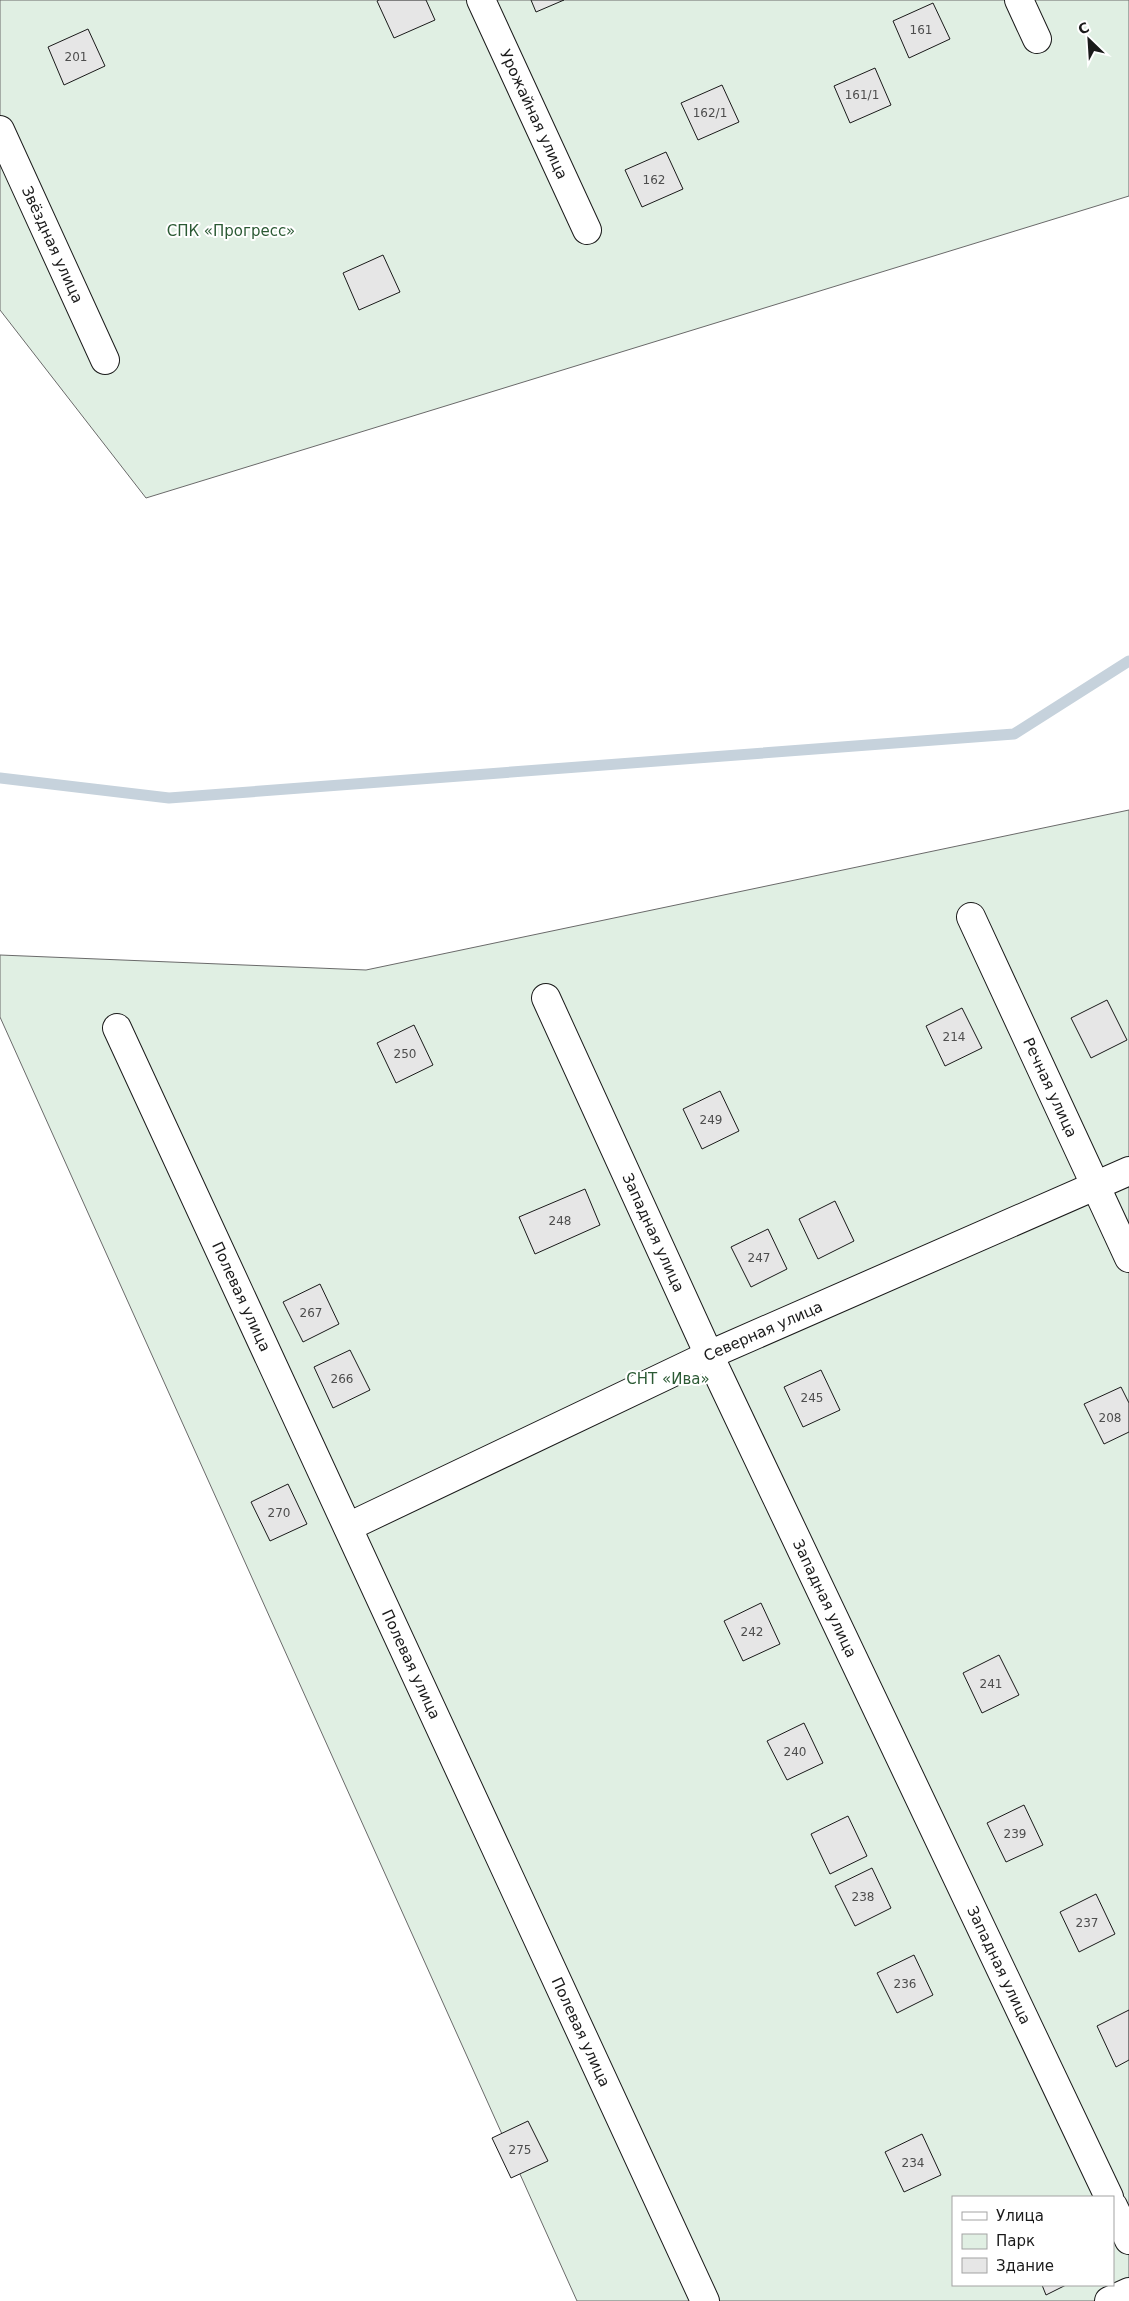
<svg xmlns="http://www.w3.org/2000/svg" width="1129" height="2301" font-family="'DejaVu Sans',sans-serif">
	<rect width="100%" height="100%" fill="#fff"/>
	<!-- green -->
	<g fill="#e0efe3" stroke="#6a6a6a" fill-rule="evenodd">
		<path d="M 0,0 L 1129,0 L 1129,196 L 146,498 L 0,310 Z"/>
		<path d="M 1129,810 L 1129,2301 L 577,2301 L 0,1017 L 0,955 L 366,970 ZM 953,2197 L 1113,2197 L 1113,2285 L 953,2285 Z"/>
	</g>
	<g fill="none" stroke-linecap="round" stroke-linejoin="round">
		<!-- stream -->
		<path stroke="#c6d2dc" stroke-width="11" d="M 0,778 L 169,798 L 1014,734 L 1129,661"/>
	</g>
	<!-- building -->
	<g fill="#e6e6e6" stroke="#1a1a1a">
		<path d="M 379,0 L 426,0 L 435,20 L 394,38 L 377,1 Z"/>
		<path d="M 531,0 L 564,0 L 536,12 Z"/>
		<path d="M 933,3 L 950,39 L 909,58 L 893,21 Z"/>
		<path d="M 88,29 L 105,66 L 64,85 L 48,47 Z"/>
		<path d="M 875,68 L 891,105 L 850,123 L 834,86 Z"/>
		<path d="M 722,85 L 739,122 L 698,140 L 681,103 Z"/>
		<path d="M 666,152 L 683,189 L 642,207 L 625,170 Z"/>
		<path d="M 383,255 L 400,292 L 359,310 L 343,273 Z"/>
		<path d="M 1107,1000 L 1127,1040 L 1091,1058 L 1071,1018 Z"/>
		<path d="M 962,1008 L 982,1048 L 945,1066 L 926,1026 Z"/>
		<path d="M 414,1025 L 433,1065 L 396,1083 L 377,1043 Z"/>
		<path d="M 720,1091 L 739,1131 L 702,1149 L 683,1109 Z"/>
		<path d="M 585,1189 L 600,1225 L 535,1254 L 519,1217 Z"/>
		<path d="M 835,1201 L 854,1241 L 818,1259 L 799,1219 Z"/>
		<path d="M 768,1229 L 787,1269 L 751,1287 L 731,1247 Z"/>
		<path d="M 320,1284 L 339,1324 L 303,1342 L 283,1302 Z"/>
		<path d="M 350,1350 L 370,1390 L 333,1408 L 314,1367 Z"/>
		<path d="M 821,1370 L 840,1410 L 803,1427 L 784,1387 Z"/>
		<path d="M 1121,1387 L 1129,1403 L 1129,1432 L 1104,1444 L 1084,1404 Z"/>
		<path d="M 288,1484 L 307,1524 L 270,1541 L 251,1502 Z"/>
		<path d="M 761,1603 L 780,1644 L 743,1661 L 724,1621 Z"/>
		<path d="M 999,1655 L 1019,1695 L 982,1713 L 963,1673 Z"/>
		<path d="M 804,1723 L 823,1763 L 787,1780 L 767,1741 Z"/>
		<path d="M 1024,1805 L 1043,1845 L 1006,1862 L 987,1823 Z"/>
		<path d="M 848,1816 L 867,1856 L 830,1874 L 811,1834 Z"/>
		<path d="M 872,1868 L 891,1908 L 855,1926 L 835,1886 Z"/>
		<path d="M 1096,1894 L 1115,1934 L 1079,1952 L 1060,1912 Z"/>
		<path d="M 914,1955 L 933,1995 L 897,2013 L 877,1973 Z"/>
		<path d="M 1129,2010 L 1129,2060 L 1116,2067 L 1097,2026 Z"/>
		<path d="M 528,2121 L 548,2161 L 511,2178 L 492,2138 Z"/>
		<path d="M 922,2134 L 941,2175 L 904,2192 L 885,2152 Z"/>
		<path d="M 1042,2285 L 1066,2285 L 1046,2295 Z"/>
	</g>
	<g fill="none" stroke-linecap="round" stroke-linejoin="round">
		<defs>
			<g id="minor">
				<path id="s1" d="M 481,0 L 587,230"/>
				<path d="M 1019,0 L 1037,39"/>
				<path id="s2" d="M 0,130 L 105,360"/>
				<path id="s3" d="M 971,917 L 1129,1258"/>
				<path id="s4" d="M 546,998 L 709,1355 L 1109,2197"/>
				<path id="s5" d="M 117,1028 L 705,2301"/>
				<path id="s6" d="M 348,1527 L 709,1355 L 1129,1171"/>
				<path d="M 1113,2206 L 1129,2240"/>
				<path d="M 1109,2301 L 1129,2292"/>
			</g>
		</defs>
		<!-- minor casing -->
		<use href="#minor" stroke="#1a1a1a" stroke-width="30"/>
		<!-- minor -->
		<use href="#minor" stroke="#fff" stroke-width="28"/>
	</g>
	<g text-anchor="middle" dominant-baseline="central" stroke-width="4" stroke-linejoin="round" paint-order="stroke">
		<!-- number labels -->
		<g font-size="12" fill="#4d4d4d">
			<text x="921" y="30">161</text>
			<text x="76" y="57">201</text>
			<text x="862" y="95">161/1</text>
			<text x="710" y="113">162/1</text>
			<text x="654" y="180">162</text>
			<text x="954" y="1037">214</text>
			<text x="405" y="1054">250</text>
			<text x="711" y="1120">249</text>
			<text x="560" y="1221">248</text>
			<text x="759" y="1258">247</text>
			<text x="311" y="1313">267</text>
			<text x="342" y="1379">266</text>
			<text x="812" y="1398">245</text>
			<text x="1110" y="1418">208</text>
			<text x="279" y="1513">270</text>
			<text x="752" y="1632">242</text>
			<text x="991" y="1684">241</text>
			<text x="795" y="1752">240</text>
			<text x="1015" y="1834">239</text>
			<text x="863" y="1897">238</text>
			<text x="1087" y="1923">237</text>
			<text x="905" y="1984">236</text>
			<text x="520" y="2150">275</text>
			<text x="913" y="2163">234</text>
		</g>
		<!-- street labels -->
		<g font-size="15" fill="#1a1a1a" stroke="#fff">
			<text stroke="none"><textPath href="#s1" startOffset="126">Урожайная улица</textPath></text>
			<text stroke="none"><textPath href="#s2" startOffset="126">Звёздная улица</textPath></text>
			<text stroke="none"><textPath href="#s3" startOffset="188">Речная улица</textPath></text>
			<text stroke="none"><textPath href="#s4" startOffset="258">Западная улица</textPath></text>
			<text stroke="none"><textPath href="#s5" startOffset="296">Полевая улица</textPath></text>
			<text stroke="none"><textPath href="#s6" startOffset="459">Северная улица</textPath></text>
			<text stroke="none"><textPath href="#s4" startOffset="662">Западная улица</textPath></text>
			<text stroke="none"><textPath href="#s5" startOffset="701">Полевая улица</textPath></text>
			<text stroke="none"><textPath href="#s4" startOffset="1068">Западная улица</textPath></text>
			<text stroke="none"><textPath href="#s5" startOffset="1106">Полевая улица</textPath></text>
		</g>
		<!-- park labels -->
		<g font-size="15" fill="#2b5a34" stroke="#fff">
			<text x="231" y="231">СПК «Прогресс»</text>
			<text x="668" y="1379">СНТ «Ива»</text>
		</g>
	</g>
	<!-- legend -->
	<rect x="952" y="2196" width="162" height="90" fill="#ffffff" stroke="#a3a3a3"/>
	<rect x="962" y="2212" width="25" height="8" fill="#ffffff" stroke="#a3a3a3"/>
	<text x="996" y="2221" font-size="15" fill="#1a1a1a">Улица</text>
	<rect x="962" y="2234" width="25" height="15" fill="#e0efe3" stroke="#a3a3a3"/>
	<text x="996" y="2246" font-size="15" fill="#1a1a1a">Парк</text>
	<rect x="962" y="2258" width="25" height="15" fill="#e6e6e6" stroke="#a3a3a3"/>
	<text x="996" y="2271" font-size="15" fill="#1a1a1a">Здание</text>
	<!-- north arrow -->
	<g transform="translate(1089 40) rotate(335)" stroke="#ffffff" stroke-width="4" paint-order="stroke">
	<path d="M0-4L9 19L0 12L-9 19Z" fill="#1a1a1a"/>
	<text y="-8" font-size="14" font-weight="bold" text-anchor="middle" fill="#1a1a1a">С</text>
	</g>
</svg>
